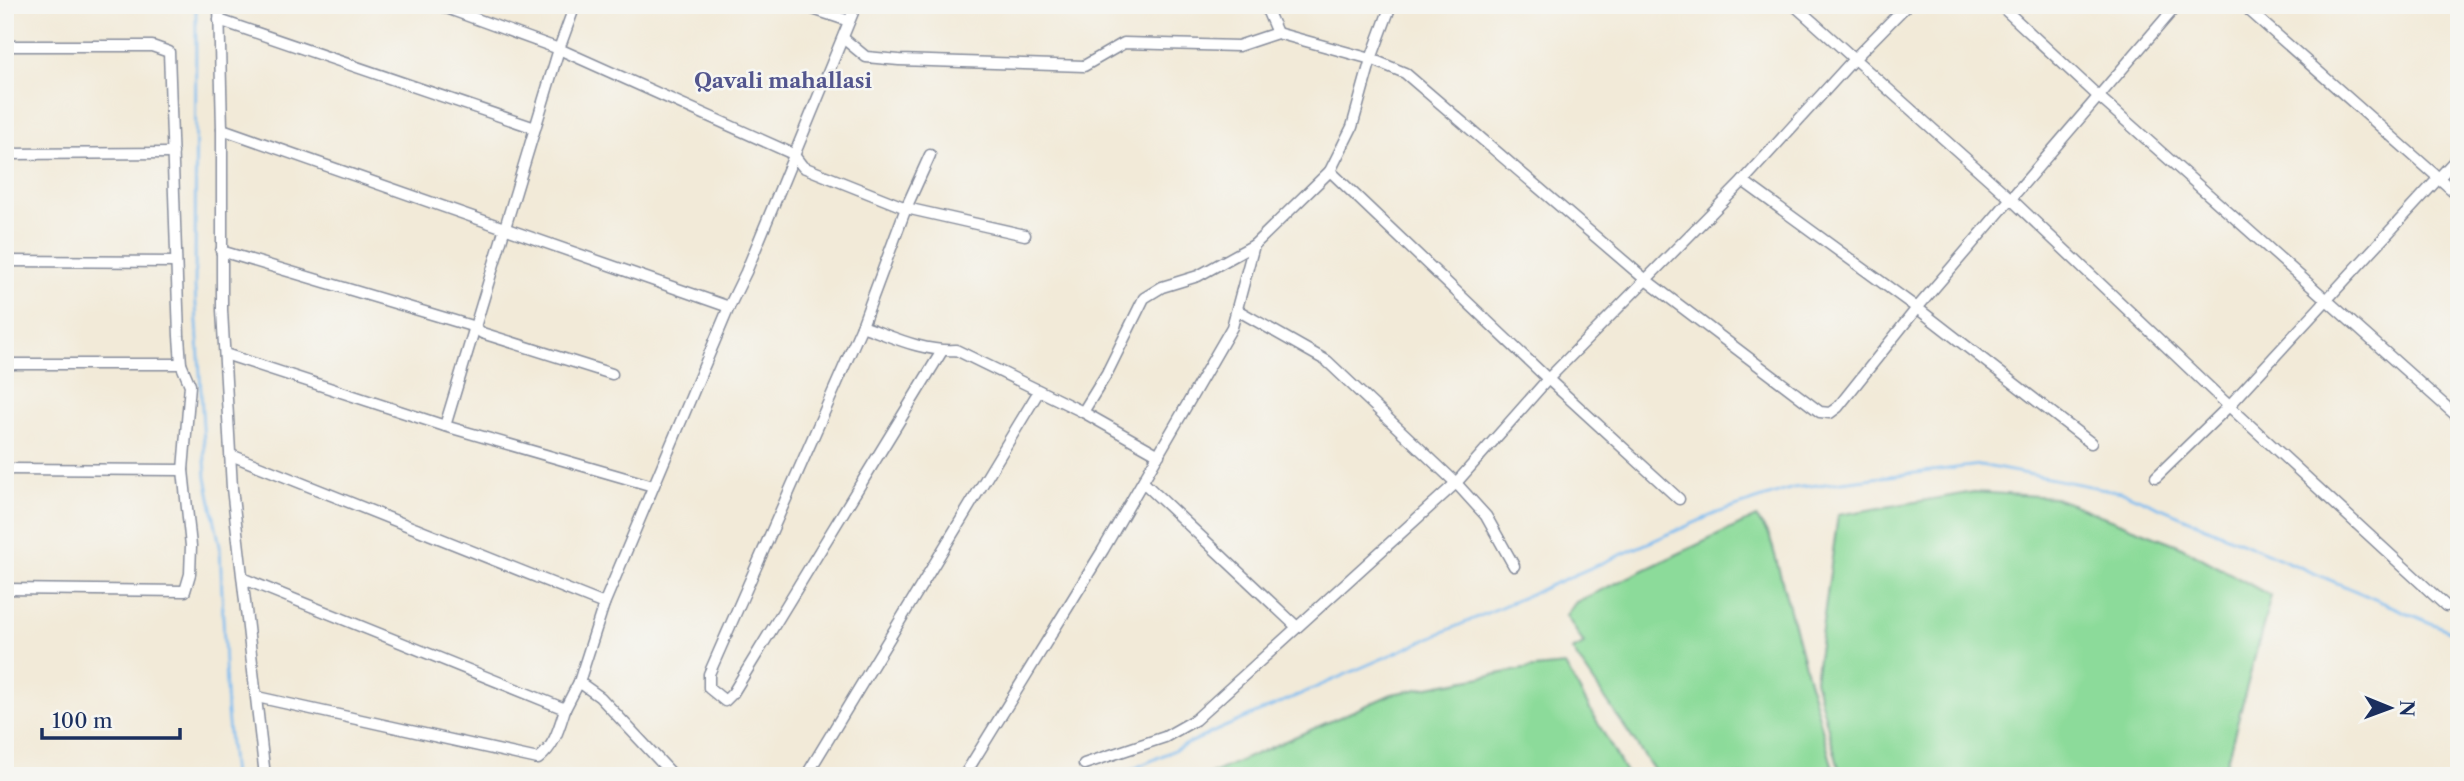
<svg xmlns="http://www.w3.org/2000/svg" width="2464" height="781" font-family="'Libre Caslon Text',serif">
	<rect width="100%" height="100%" fill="#f6f6f2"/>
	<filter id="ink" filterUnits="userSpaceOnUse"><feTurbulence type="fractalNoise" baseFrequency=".0143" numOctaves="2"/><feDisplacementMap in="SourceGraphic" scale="14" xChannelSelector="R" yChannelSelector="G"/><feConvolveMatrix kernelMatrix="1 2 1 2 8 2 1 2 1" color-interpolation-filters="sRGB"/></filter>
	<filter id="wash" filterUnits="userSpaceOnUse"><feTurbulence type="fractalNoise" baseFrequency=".00686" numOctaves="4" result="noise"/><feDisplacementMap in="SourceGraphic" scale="28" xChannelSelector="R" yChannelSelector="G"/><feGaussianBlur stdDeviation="1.57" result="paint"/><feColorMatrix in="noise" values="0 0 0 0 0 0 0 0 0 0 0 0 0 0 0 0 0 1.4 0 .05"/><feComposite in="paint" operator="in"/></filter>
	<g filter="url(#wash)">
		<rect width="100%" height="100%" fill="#f2ead8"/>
		<!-- green -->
		<g fill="#8cdb9a" stroke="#54857c" stroke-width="2">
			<path d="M 1974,492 L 2053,497 L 2178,545 L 2271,596 L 2223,776 L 1841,776 L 1815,680 L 1838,515 Z"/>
			<path d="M 1756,517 L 1770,537 L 1835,776 L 1658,776 L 1572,650 L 1584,644 L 1566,615 L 1576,602 Z"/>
			<path d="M 1565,665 L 1628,776 L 1206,776 L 1392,694 L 1524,669 Z"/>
		</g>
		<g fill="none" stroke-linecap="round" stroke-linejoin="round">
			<!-- stream -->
			<g stroke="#7cbbf0" stroke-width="2.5">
				<path d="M 196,5 L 195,288 L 206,478 L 220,546 L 227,713 L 233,776"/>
				<path d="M 1118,776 L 1220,729 L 1717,513 L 1793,488 L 1980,465 L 2126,493 L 2459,635"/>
			</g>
		</g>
	</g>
	<g filter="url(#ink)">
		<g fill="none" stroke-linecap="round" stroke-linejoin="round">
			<defs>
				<g id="minor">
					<path d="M 219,5 L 222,129 L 222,310 L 232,488 L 265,776"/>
					<path d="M 438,5 L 559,49 L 793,154 L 803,167 L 906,208 L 1025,235"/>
					<path d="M 801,5 L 849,21"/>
					<path d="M 1265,5 L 1277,33"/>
					<path d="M 1794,5 L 2011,199 L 2229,406 L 2446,606"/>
					<path d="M 2000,5 L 2098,96 L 2459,418"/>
					<path d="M 2243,5 L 2459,196"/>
					<path d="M 219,20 L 535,128"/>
					<path d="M 843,38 L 866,57 L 899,60 L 1084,66 L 1124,43 L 1238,46 L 1277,33 L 1371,59 L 1405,73 L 1646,280 L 1820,412 L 1830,413 L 1838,407 L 1917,308 L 2177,5"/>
					<path d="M 5,46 L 152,46 L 169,52 L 179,336 L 181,364 L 190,385 L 183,470 L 191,546 L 190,574 L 185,591 L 5,589"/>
					<path d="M 222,129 L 729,307"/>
					<path d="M 5,154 L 173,153"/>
					<path d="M 930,155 L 906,208 L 862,326 L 709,674 L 709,688 L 725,701 L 733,693 L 942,351"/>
					<path d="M 1330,171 L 1548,379 L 1679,499"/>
					<path d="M 1743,181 L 1917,308 L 2091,443"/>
					<path d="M 221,251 L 475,327 L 482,333 L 612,374"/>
					<path d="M 5,261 L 175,262"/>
					<path d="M 1237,310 L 1327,361 L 1456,483 L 1486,516 L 1514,566"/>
					<path d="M 862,326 C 893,337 923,352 956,350 L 1083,412 L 1159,455"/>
					<path d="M 225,354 L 445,426 L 653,486"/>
					<path d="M 5,364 L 181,364"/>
					<path d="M 1083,412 L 1107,373 L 1144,298 L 1162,287 L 1198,276 L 1254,245"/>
					<path d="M 445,426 L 559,49 L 575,5"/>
					<path d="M 231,455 L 604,604"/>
					<path d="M 5,469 L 183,470"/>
					<path d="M 2156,477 L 2229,406 L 2459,156"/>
					<path d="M 1143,482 L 1297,627"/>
					<path d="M 244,579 L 565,709 L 579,682"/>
					<path d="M 257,697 L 538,759 C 555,746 559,728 565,709"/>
					<path d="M 1084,764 L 1165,737 L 1195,720 L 1456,483 L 1548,379 L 1743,181 L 1853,60 L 1907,5"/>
					<path d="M 674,776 L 600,697 L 579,682 L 604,604 L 729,307 L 746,272 L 856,5"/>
					<path d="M 806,776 L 1039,391"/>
					<path d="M 964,776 L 1103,550 L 1232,327 L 1254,245 L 1330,171 L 1352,127 L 1371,59 L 1391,5"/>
				</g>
			</defs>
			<!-- minor casing -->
			<use href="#minor" stroke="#868c9b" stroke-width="13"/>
			<!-- minor -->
			<use href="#minor" stroke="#fff" stroke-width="10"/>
		</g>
	</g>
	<g text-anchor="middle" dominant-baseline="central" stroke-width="5" stroke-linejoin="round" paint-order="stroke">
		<!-- neighbourhood labels -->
		<g font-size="21" font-weight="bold" fill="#53568e" stroke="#f6f6f2">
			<text x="783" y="80">Qavali mahallasi</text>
		</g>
	</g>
	<!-- margin -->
	<rect width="2464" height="781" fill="none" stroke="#f6f6f2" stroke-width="28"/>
	<!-- north arrow -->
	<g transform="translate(2390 708) rotate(91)" stroke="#f6f6f2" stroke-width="5" paint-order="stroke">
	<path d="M0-5L12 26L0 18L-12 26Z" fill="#1b2f5e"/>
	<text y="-10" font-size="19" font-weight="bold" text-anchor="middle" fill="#1b2f5e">N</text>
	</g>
	<!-- scale -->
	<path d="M42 728v10h138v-10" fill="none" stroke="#1b2f5e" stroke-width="3.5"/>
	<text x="52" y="728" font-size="21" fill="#1b2f5e" stroke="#f6f6f2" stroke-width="5" paint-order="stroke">100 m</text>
</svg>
